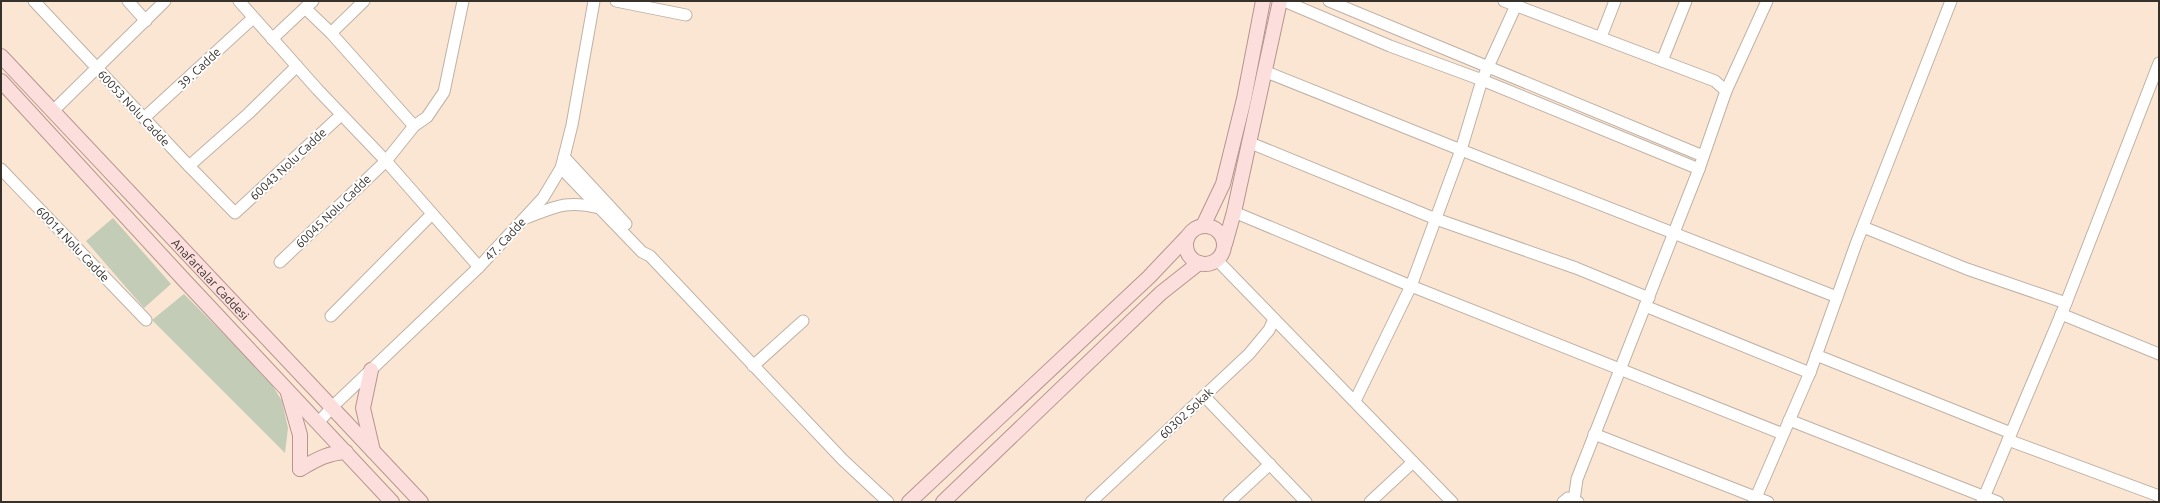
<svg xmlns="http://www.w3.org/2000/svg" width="2160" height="503" font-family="Ubuntu,sans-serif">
	<rect width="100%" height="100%" fill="#fdf4ec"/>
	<!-- built -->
	<rect fill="#fbe6d3" x="1" y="1" width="2158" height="501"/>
	<!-- green -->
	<g fill="#c2ccb7">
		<path d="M 113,218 L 171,284 L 144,308 L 86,241 Z"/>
		<path d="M 184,294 L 269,380 L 282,401 L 288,428 L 285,453 L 152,320 Z"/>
	</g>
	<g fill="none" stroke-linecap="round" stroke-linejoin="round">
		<defs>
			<g id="minor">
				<path d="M 34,1 L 189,166 L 235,213 L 341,115"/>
				<path d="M 128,1 L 146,21"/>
				<path d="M 239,1 L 318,90 L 386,161 L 479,267"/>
				<path d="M 616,1 L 686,15"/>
				<path d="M 1284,1 L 1390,46 L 1482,80 L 1699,169"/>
				<path d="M 1329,1 L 1703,156"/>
				<path d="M 1504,1 L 1715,81 L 1726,91 L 1699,169 L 1577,479 L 1574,500"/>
				<path d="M 305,8 L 313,1"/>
				<path d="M 331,33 L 364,1"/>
				<path d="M 1601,37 L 1615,1"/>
				<path d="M 272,39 L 305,8 L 331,33 L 414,126"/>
				<path d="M 1662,61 L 1686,1"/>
				<path d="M 1264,71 L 1461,150 L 1837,297"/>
				<path d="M 1726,91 L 1767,1"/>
				<path d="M 53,111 L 165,1"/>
				<path d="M 144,118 L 253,18"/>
				<path d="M 1248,142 L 1436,219 L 1576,268 L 1649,298"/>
				<path d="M 564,157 L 626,224"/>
				<path d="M 189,166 L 249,113 L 297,66"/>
				<path d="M 561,168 L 642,252 L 650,256 L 843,460 L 888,502"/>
				<path d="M 1,169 L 146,320"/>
				<path d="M 1234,212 L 1411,286 L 1783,434"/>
				<path d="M 526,218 C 557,206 567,200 600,208"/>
				<path d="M 1863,227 L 1967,269 L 2066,303"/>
				<path d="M 1217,260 L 1452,502"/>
				<path d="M 280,262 L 386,161 L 414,126 L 427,117 L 444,92 L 463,1"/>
				<path d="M 1645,306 L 1810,373"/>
				<path d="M 2061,314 L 2159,354"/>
				<path d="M 331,316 L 432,214"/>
				<path d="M 1816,355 L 2011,433"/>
				<path d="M 753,366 L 803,321"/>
				<path d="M 1204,396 L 1306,502"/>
				<path d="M 1355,401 L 1411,286 L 1461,150 L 1482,80 L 1518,1"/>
				<path d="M 1789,420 L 1998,502"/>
				<path d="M 318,423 L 332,407 L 479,267 L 543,198 L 561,168 L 564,157 L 572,125 L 594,1"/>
				<path d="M 1594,434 L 1768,502"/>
				<path d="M 2008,440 L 2159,496"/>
				<path d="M 1091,502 L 1249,354 L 1269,330 L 1274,319"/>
				<path d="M 1229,502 L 1270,464"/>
				<path d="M 1370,502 L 1413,462"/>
				<path d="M 1563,502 L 1568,498 L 1578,502"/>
				<path d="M 1754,502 L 1811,370 L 1856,244 L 1951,1"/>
				<path d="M 1982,502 L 2066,303 L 2159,63"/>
			</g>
			<g id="major">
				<path id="s1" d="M 1,56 L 421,502"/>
				<path d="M 1,81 L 185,281 L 392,502"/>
				<circle cx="1205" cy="245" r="19"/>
				<path d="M 1203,226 L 1223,184 L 1244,99 L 1263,1"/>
				<path d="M 1225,244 L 1234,212 L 1280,1"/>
				<path d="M 371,370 L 363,408 L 373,451"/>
				<path d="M 288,393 L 300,435 L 300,469"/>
				<path d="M 300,469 C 316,460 327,453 346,452"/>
				<path d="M 909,502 L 1149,277 L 1187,237"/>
				<path d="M 943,502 L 1161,293 L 1199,263"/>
			</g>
		</defs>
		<!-- minor casing -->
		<use href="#minor" stroke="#bfb2a5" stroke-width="13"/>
		<!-- major casing -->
		<use href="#major" stroke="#b6948f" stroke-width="16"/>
		<!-- minor -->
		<use href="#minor" stroke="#fff" stroke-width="11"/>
		<!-- major -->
		<use href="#major" stroke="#fcdfdc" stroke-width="14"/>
	</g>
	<g text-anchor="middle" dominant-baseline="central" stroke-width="4" stroke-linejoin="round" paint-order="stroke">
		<!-- street labels -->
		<g font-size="12" fill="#37312c" stroke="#fff">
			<text transform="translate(199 68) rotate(-43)">39. Cadde</text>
			<text transform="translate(134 108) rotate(47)">60053 Nolu Cadde</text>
			<text transform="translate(288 164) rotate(-43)">60043 Nolu Cadde</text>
			<text transform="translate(333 211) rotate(-44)">60045 Nolu Cadde</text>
			<text transform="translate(505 239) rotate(-47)">47. Cadde</text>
			<text transform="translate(73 244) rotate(46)">60014 Nolu Cadde</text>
			<text stroke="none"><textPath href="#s1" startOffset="306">Anafartalar Caddesi</textPath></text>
			<text transform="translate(1186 413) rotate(-43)">60302 Sokak</text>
		</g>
	</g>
	<!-- border -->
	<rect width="2160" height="503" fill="none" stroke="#37312c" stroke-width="4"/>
</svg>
